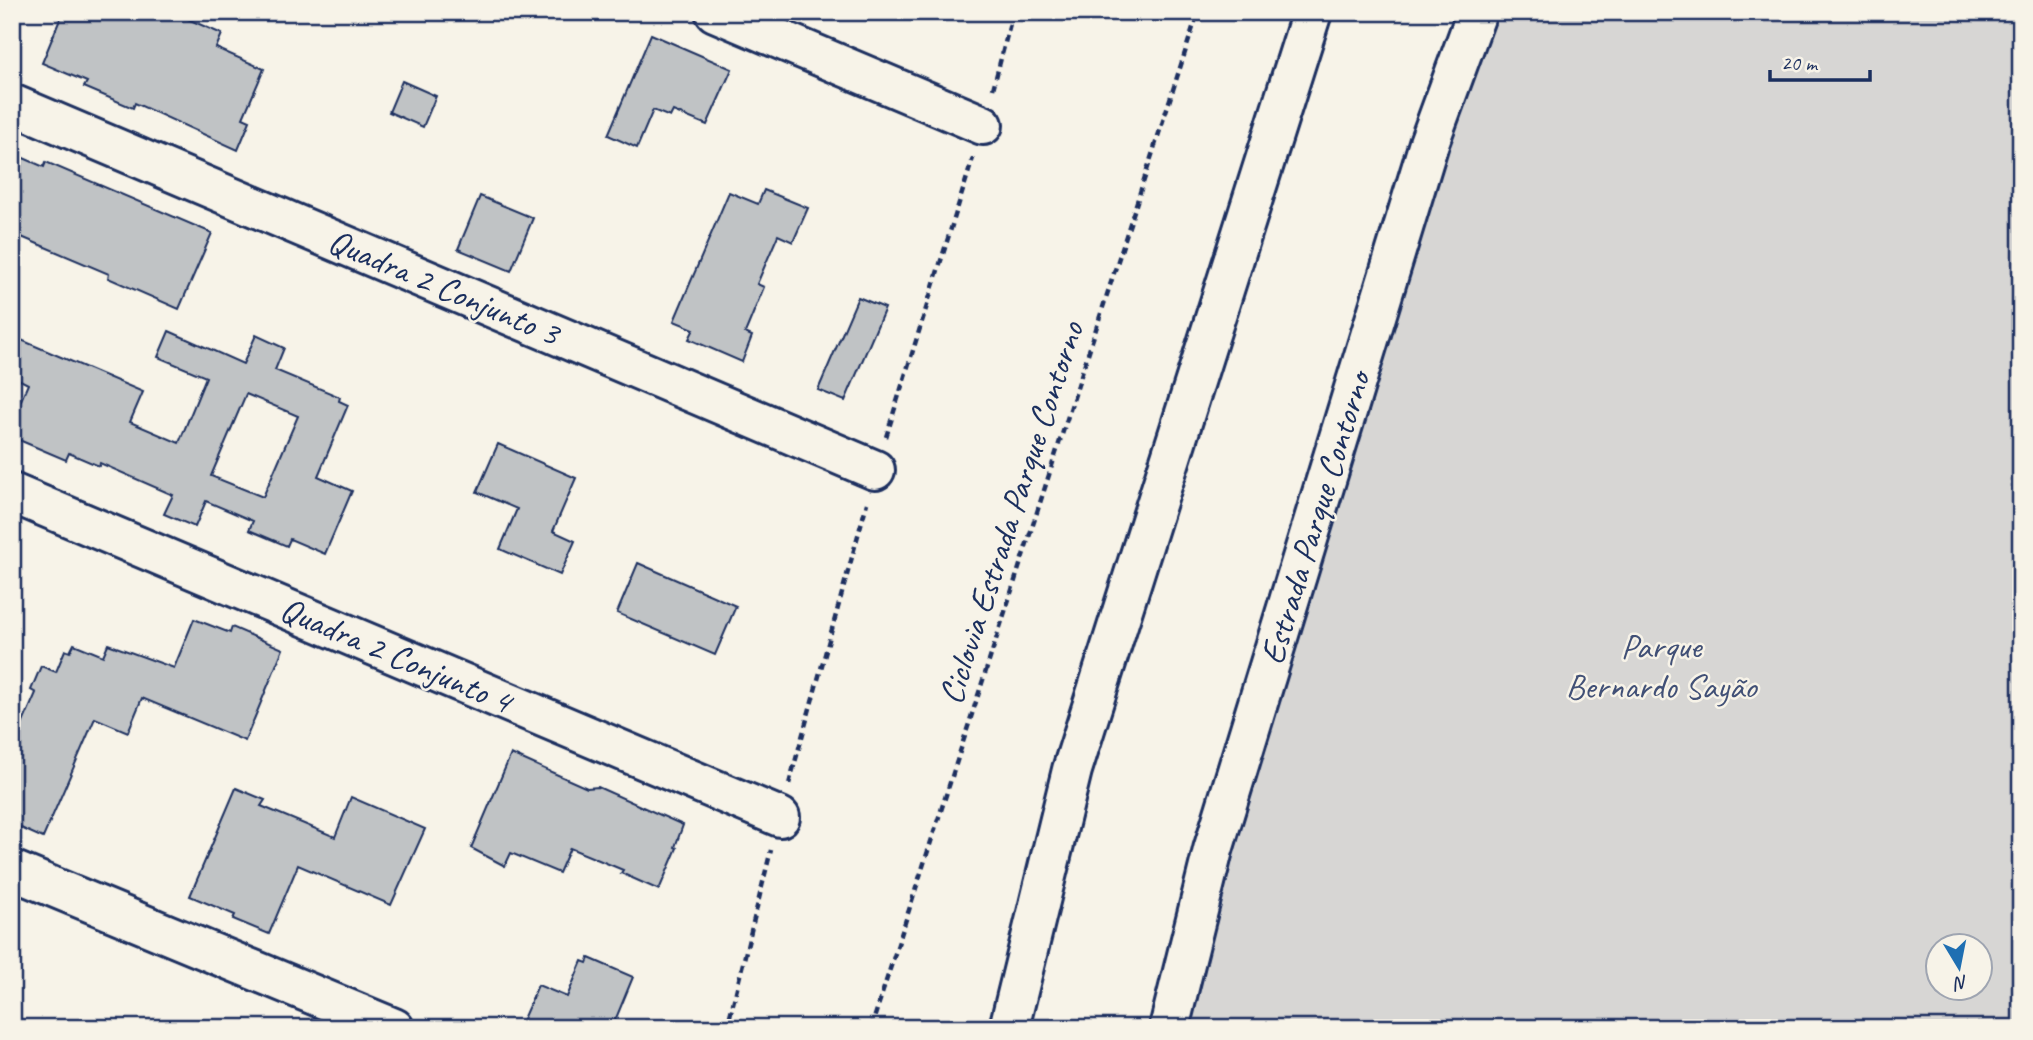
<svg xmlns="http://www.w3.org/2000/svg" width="2033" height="1040" font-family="Caveat,sans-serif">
	<rect width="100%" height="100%" fill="#f7f3e8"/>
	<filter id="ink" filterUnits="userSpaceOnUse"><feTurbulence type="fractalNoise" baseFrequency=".0143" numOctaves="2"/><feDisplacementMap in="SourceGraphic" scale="14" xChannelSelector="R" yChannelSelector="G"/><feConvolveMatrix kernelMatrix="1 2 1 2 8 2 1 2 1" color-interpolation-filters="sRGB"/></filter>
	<g filter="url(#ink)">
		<!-- green -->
		<path fill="#d7d6d4" stroke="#798299" stroke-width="2" fill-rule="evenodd" d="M 1485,12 L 2021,12 L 2021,1028 L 1172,1028 ZM 1938,946 L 1980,946 L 1980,988 L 1938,988 Z"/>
		<!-- building -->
		<g fill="#c0c3c5" stroke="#1b2f5e" stroke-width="2" fill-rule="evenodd">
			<path d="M 63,12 L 172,12 L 222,34 L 216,48 L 264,69 L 243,118 L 250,121 L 238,150 L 135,103 L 133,108 L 84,87 L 87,82 L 42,63 Z"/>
			<path d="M 651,34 L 732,69 L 707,125 L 673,111 L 670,117 L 653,110 L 637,148 L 608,135 Z"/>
			<path d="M 402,81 L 436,96 L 423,127 L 389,112 Z"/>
			<path d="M 12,153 L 44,167 L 46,162 L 212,233 L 179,309 L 108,278 L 109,274 L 12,233 Z"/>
			<path d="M 764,190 L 808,208 L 793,242 L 778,235 L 757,284 L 764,287 L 745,333 L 752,336 L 742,362 L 689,339 L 694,329 L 674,321 L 729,192 L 758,204 Z"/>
			<path d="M 480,196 L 533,218 L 511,271 L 458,249 Z"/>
			<path d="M 858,297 L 885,308 L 845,401 L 818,390 Z"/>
			<path d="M 169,331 L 243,364 L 256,335 L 284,348 L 275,370 L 340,397 L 339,401 L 348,405 L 318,476 L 352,491 L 325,554 L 290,539 L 287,546 L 249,530 L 253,521 L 206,501 L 195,527 L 164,514 L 173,495 L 100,463 L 99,466 L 69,453 L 66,460 L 12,437 L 12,421 L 28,384 L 12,376 L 12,336 L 143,392 L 130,422 L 179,443 L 206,377 L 158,357 ZM 246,394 L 298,416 L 263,497 L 211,476 Z"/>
			<path d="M 498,444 L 576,478 L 553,531 L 575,541 L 560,575 L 500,549 L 517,509 L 477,492 Z"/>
			<path d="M 638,563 L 736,606 L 715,655 L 617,613 Z"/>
			<path d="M 194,619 L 230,633 L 232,627 L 283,649 L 245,741 L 142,698 L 128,732 L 95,718 L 43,838 L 12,824 L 12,748 L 36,693 L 31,690 L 41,666 L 56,672 L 65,650 L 70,652 L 74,644 L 103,656 L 108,644 L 174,668 Z"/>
			<path d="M 511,754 L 587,788 L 598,787 L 683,825 L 675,847 L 677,848 L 659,890 L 621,873 L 623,870 L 570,848 L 559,873 L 511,853 L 505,866 L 471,848 Z"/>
			<path d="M 236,788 L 265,800 L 261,806 L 335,837 L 351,797 L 425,829 L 391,905 L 298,865 L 269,934 L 233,919 L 235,915 L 190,896 Z"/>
			<path d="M 589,958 L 633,977 L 612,1028 L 519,1028 L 538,985 L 567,997 L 582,961 L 587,963 Z"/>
		</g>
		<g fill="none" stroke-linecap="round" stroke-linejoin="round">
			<defs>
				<g id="minor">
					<path d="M 715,12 L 983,125"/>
					<path d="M 12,104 L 875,470"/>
					<path d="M 12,493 L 780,817"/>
					<path d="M 12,870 L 394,1028"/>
				</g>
				<g id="primary">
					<path d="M 1009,1028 L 1072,770 L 1312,12"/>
					<path d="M 1169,1028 L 1213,850 L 1429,143 L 1477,12"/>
				</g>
			</defs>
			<!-- minor casing -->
			<use href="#minor" stroke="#1b2f5e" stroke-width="44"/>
			<!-- primary casing -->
			<use href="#primary" stroke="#1b2f5e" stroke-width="44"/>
			<!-- path -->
			<g stroke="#1b2f5e" stroke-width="4.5" stroke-dasharray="7 5" stroke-linecap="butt">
				<path d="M 993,89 L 1013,12"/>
				<path d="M 886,437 L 973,158"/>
				<path d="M 789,784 L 867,503"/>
				<path d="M 727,1028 L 771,850"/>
				<path d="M 871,1028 L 1198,12"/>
			</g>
			<!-- minor -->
			<use href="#minor" stroke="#f7f3e8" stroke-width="38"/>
			<!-- primary -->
			<use href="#primary" stroke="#f7f3e8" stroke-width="38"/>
		</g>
	</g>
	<g text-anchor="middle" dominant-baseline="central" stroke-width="5" stroke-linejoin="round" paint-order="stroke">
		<!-- street labels -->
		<g font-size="35" fill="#1b2f5e" stroke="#f7f3e8">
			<text transform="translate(444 287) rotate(23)">Quadra 2 Conjunto 3</text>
			<text transform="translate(1011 513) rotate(-72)">Ciclovia Estrada Parque Contorno</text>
			<text transform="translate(1315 518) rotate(-73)">Estrada Parque Contorno</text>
			<text transform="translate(396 655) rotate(23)">Quadra 2 Conjunto 4</text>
		</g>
		<!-- park labels -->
		<g font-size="35" fill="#415076" stroke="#f7f3e8">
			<text x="1661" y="646">Parque<tspan x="1661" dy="40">Bernardo Sayão</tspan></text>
		</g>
	</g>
	<!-- margin -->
	<rect width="2033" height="1040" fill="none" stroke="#f7f3e8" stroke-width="42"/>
	<rect x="21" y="21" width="1991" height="998" fill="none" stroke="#1b2f5e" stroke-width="2.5" filter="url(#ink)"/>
	<!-- north arrow -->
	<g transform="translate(1959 967) rotate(170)"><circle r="33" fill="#f7f3e8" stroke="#9fa5b1" stroke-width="2"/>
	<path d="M0-5L12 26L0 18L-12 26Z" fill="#1f6fb2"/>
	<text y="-10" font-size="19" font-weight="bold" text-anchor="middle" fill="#1b2f5e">N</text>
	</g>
	<!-- scale -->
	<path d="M1770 70v10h100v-10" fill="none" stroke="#1b2f5e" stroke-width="3.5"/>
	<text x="1781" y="70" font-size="21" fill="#1b2f5e" stroke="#f7f3e8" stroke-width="5" paint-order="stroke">20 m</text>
</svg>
